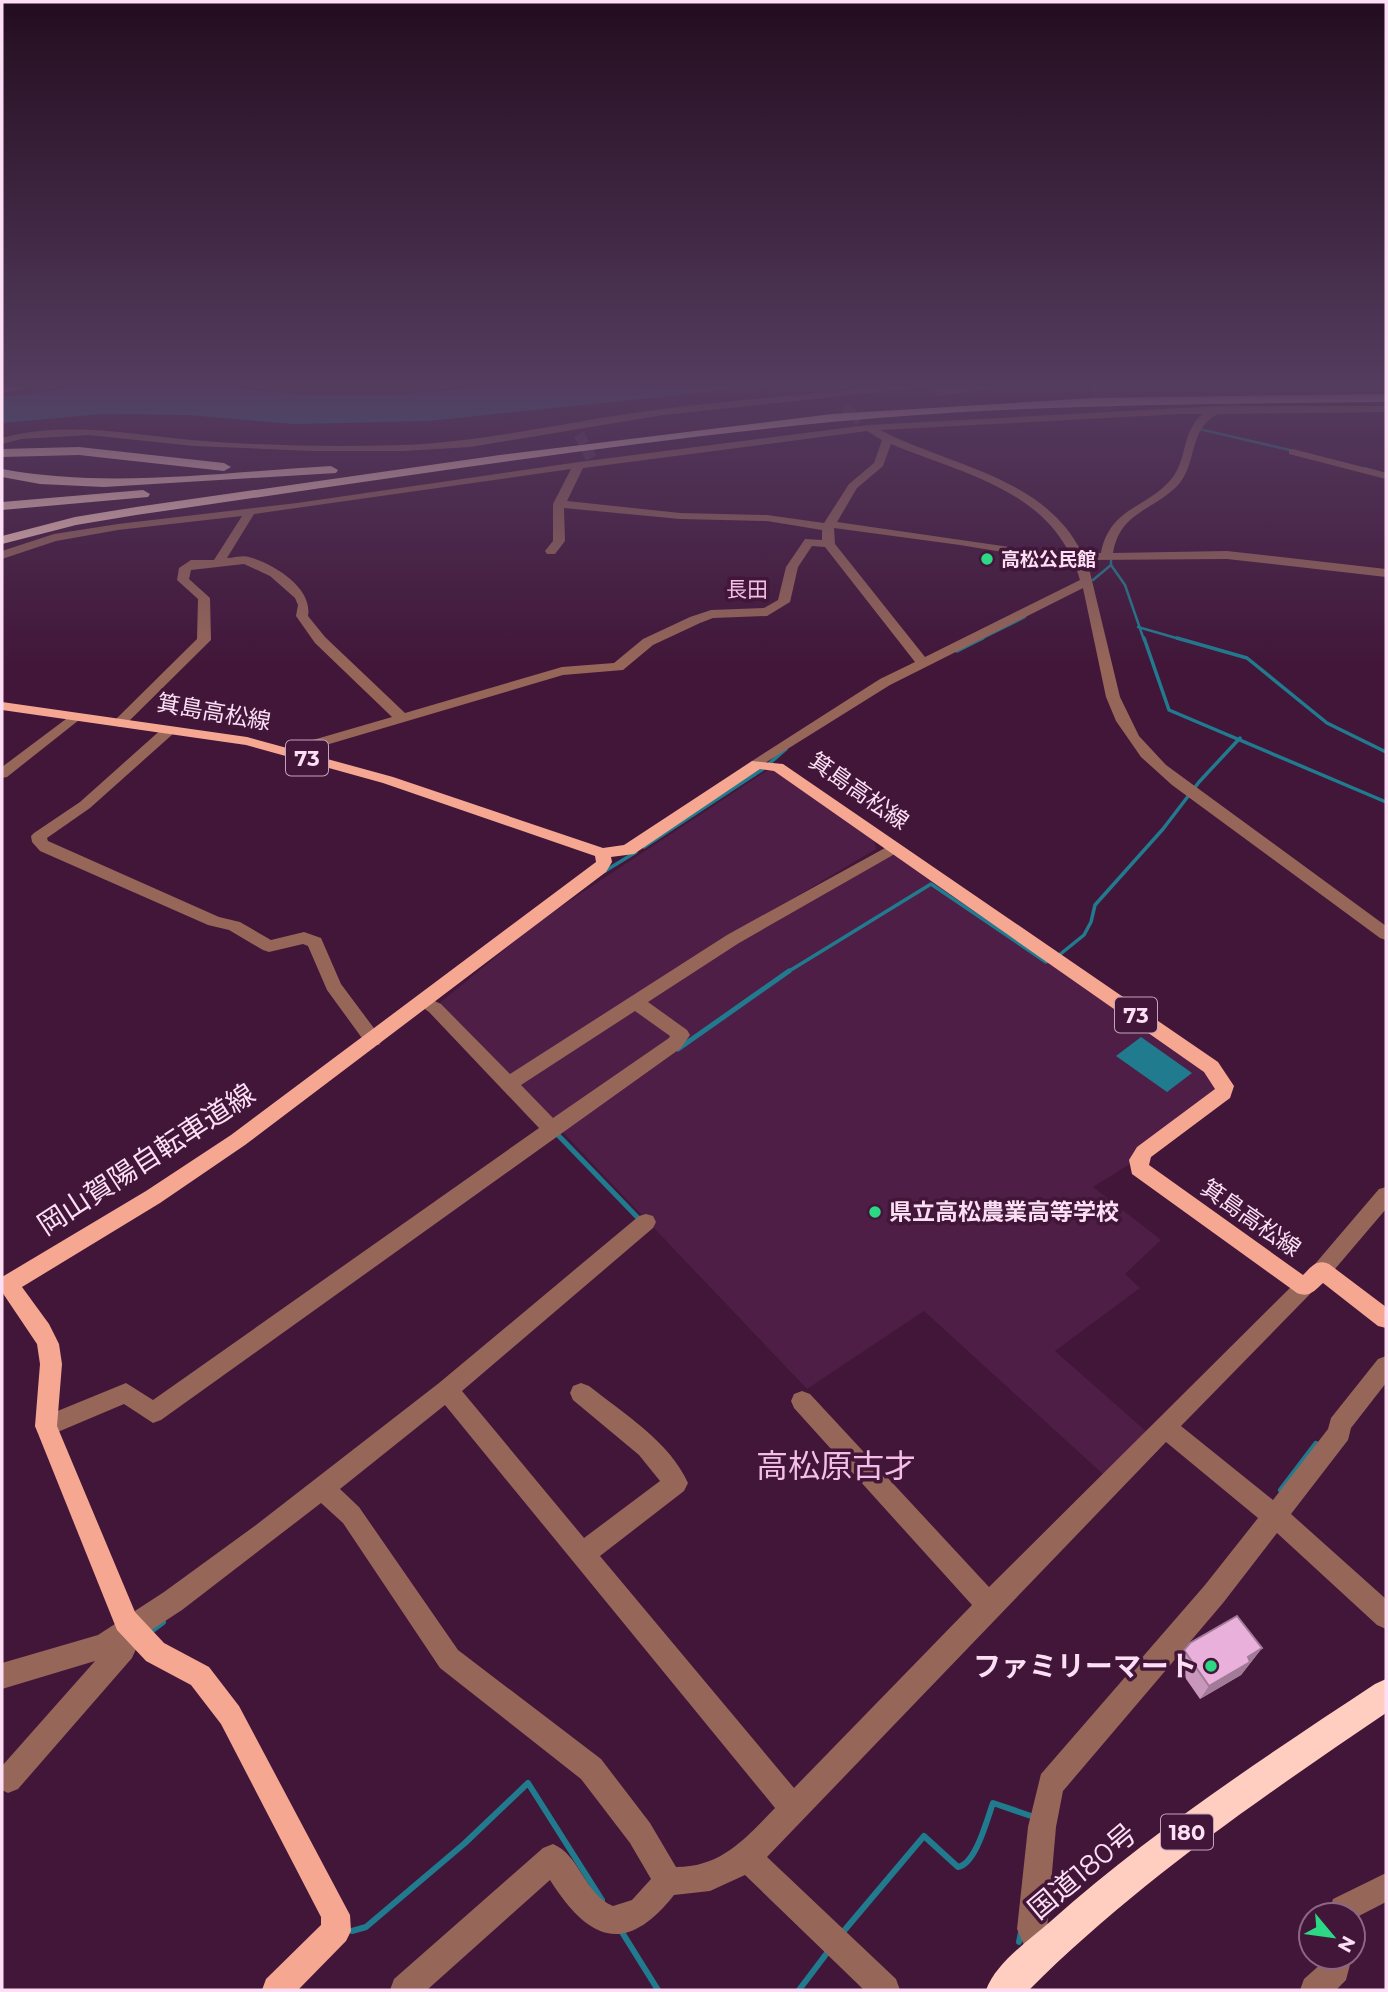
<svg xmlns="http://www.w3.org/2000/svg" width="1388" height="1992" font-family="Montserrat,'Noto Sans JP',sans-serif">
	<rect width="100%" height="100%" fill="#411639"/>
	<!-- built -->
	<g fill="#4f1e46">
		<path d="M 771,768 L 874,840 L 876,849 L 728,937 L 510,1079 L 437,1005 L 542,919 Z"/>
		<path d="M 886,855 L 900,856 L 1215,1075 L 1218,1088 L 1130,1164 L 1093,1187 L 1161,1240 L 1125,1274 L 1140,1288 L 1055,1351 L 1148,1433 L 1105,1476 L 924,1311 L 807,1389 L 518,1085 L 740,938 Z"/>
	</g>
	<!-- water -->
	<g fill="#217b8e">
		<path d="M 91,386 L 208,387 L 316,395 L 386,395 L 509,386 L 732,386 L 726,390 L 428,421 L 294,424 L 187,415 L 102,414 L 2,423 L 2,397 Z"/>
		<path d="M 1141,1037 L 1192,1073 L 1167,1092 L 1116,1056 Z"/>
	</g>
	<g fill="none" stroke-linecap="round" stroke-linejoin="round">
		<!-- stream-far3 -->
		<g stroke="#217b8e" stroke-width="2.5">
			<path d="M 1199,429 L 1294,451"/>
			<path d="M 1364,468 L 1386,474"/>
			<path d="M 1111,554 L 1111,565 L 1125,585 L 1144,640"/>
			<path d="M 1093,580 L 1111,565"/>
			<path d="M 1138,627 L 1183,640"/>
			<path d="M 979,640 L 1025,617"/>
		</g>
		<!-- stream-far2 -->
		<g stroke="#217b8e" stroke-width="3.5">
			<path d="M 1144,638 L 1169,710 L 1386,802"/>
			<path d="M 1177,638 L 1247,658 L 1327,723 L 1386,752"/>
			<path d="M 957,651 L 983,638"/>
			<path d="M 644,847 L 763,769 L 786,749"/>
			<path d="M 605,871 L 636,852"/>
			<path d="M 1058,956 L 1084,935 L 1091,922 L 1095,905 L 1163,829 L 1199,782 L 1240,738"/>
			<path d="M 786,973 L 931,884 L 1046,962 L 1048,960"/>
		</g>
		<!-- stream-far1 -->
		<g stroke="#217b8e" stroke-width="5">
			<path d="M 678,1049 L 789,971"/>
			<path d="M 559,1132 L 557,1134 L 641,1221"/>
		</g>
		<!-- stream -->
		<g stroke="#217b8e" stroke-width="6">
			<path d="M 1281,1490 L 1316,1444"/>
			<path d="M 147,1634 L 163,1622"/>
			<path d="M 620,1929 L 658,1990"/>
			<path d="M 352,1931 L 366,1927 L 465,1843 L 528,1783 L 602,1900"/>
			<path d="M 843,1932 L 924,1836 L 958,1867 C 976,1864 987,1819 993,1803 L 1034,1817"/>
			<path d="M 1019,1942 L 1021,1932"/>
			<path d="M 799,1990 L 830,1949"/>
		</g>
		<!-- minor-tunnel -->
		<g stroke="#5d3455" stroke-width="11" stroke-dasharray="11 5" stroke-linecap="butt">
			<path d="M 1096,388 L 1110,410"/>
			<path d="M 845,406 L 860,421"/>
			<path d="M 1228,406 L 1269,386"/>
			<path d="M 579,434 L 591,458"/>
		</g>
		<!-- minor -->
		<g fill="#966659" fill-rule="evenodd">
			<path d="M 887,386 L 937,386 L 941,390 L 1007,386 L 939,396 L 926,387 L 663,415 L 470,447 L 403,451 L 313,451 L 194,446 L 89,435 L 21,439 L 2,444 L 2,438 C 64,421 128,434 191,440 C 261,446 333,447 403,445 C 481,442 557,424 634,413 C 718,401 803,395 887,386 Z"/>
			<path d="M 1090,386 L 1100,386 L 1101,388 L 1096,391 Z"/>
			<path d="M 1219,406 L 1386,406 L 1386,412 L 1218,414 C 1188,429 1198,461 1179,484 C 1154,511 1120,511 1113,553 L 1227,551 L 1386,569 L 1386,577 L 1227,559 L 1087,560 L 1120,697 L 1139,736 L 1166,765 L 1386,926 L 1386,940 L 1380,938 L 1172,785 L 1141,757 L 1116,721 L 1106,697 L 1083,588 L 890,685 L 757,768 L 750,764 L 752,761 L 880,679 L 915,662 L 825,547 L 812,546 L 798,567 L 790,602 L 767,616 L 713,618 L 700,623 L 653,645 L 623,670 L 563,675 L 309,750 L 296,758 L 289,754 L 299,744 L 392,717 L 315,643 L 296,616 L 298,605 L 295,598 L 270,576 L 244,564 L 191,570 L 189,579 L 210,598 L 211,640 L 124,726 L 119,727 L 112,723 L 197,639 L 198,599 L 177,580 L 179,568 L 191,560 L 214,560 L 242,516 L 118,530 L 56,541 L 2,559 L 2,551 L 54,534 L 118,524 L 297,503 L 579,462 L 868,425 ZM 1181,414 L 1202,414 C 1181,434 1188,456 1173,477 C 1148,509 1110,506 1101,553 L 1082,553 C 1044,476 949,466 880,430 ZM 867,431 L 882,440 L 874,463 L 849,484 L 824,523 L 767,515 L 680,513 L 567,501 L 583,468 ZM 891,444 C 955,471 1038,487 1071,556 L 837,522 L 857,488 L 883,466 ZM 571,469 L 553,504 L 553,541 L 545,551 L 547,554 L 555,554 L 565,541 L 564,508 L 680,519 L 767,521 L 822,530 L 822,540 L 805,539 L 786,567 L 778,600 L 764,608 L 711,610 L 690,617 L 643,639 L 614,663 L 562,667 L 405,713 L 325,637 L 308,616 C 313,588 274,564 249,557 C 243,555 234,558 227,558 L 254,514 ZM 834,528 L 960,545 L 1075,564 L 1080,580 L 925,657 L 835,544 Z"/>
			<path d="M 1293,449 L 1386,473 L 1386,479 L 1289,454 L 1289,450 Z"/>
			<path d="M 74,713 L 79,714 L 79,720 L 7,777 L 2,778 L 2,767 Z"/>
			<path d="M 169,726 L 176,730 L 174,733 L 90,808 L 47,838 L 48,841 L 219,917 L 240,922 L 271,940 L 304,932 L 321,938 L 341,984 L 379,1035 L 382,1040 L 379,1045 L 367,1045 L 327,990 L 308,946 L 303,944 L 269,952 L 263,950 L 229,930 L 208,925 L 40,851 L 32,842 L 31,836 L 34,833 L 80,802 L 164,727 Z"/>
			<path d="M 894,843 L 900,845 L 902,848 L 900,851 L 739,943 L 648,1002 L 687,1030 L 690,1035 L 681,1048 L 161,1420 L 153,1423 L 124,1404 L 46,1437 L 38,1433 L 35,1426 L 38,1419 L 126,1383 L 153,1400 L 539,1128 L 429,1012 L 415,1002 L 418,998 L 424,996 L 441,1004 L 510,1074 L 727,935 ZM 635,1011 L 670,1036 L 669,1038 L 553,1118 L 521,1085 Z"/>
			<path d="M 1386,1187 L 1386,1209 L 1329,1276 L 1322,1279 L 1315,1276 L 1312,1270 L 1315,1264 L 1379,1189 Z"/>
			<path d="M 646,1214 L 653,1216 L 656,1222 L 653,1228 L 462,1391 L 584,1538 L 660,1481 L 639,1455 L 573,1400 L 570,1393 L 573,1386 L 581,1383 L 589,1386 C 623,1413 670,1442 688,1483 L 684,1491 L 600,1556 L 794,1788 L 972,1605 L 794,1408 L 791,1401 L 794,1394 L 802,1391 L 810,1394 L 989,1587 L 1297,1281 L 1304,1278 L 1311,1281 L 1315,1287 L 1311,1293 L 1181,1426 L 1273,1500 L 1328,1429 L 1331,1418 L 1378,1359 L 1386,1356 L 1386,1383 L 1351,1428 L 1348,1440 L 1291,1514 L 1386,1599 L 1386,1629 L 1377,1625 L 1277,1533 L 1223,1603 L 1063,1791 L 1056,1827 L 1047,1929 L 1056,1951 L 1051,1961 L 1041,1966 L 1031,1961 L 1017,1929 L 1028,1827 L 1041,1774 L 1205,1585 L 1258,1518 L 1166,1442 L 767,1857 L 896,1979 L 900,1990 L 864,1990 L 745,1875 L 710,1891 L 674,1895 C 625,1957 588,1940 550,1880 L 427,1990 L 390,1990 L 394,1979 L 543,1848 L 553,1844 C 580,1855 584,1894 613,1906 L 632,1900 L 651,1879 L 630,1843 L 581,1779 L 440,1668 L 343,1523 L 321,1503 L 182,1610 L 133,1642 L 136,1649 L 132,1658 L 18,1789 L 8,1793 L 2,1790 L 2,1766 L 95,1661 L 2,1689 L 2,1663 L 98,1635 L 164,1592 L 256,1525 L 439,1383 L 639,1216 ZM 445,1405 L 775,1808 C 745,1839 721,1867 676,1867 L 650,1823 L 601,1759 L 458,1650 L 359,1507 L 340,1489 Z"/>
			<path d="M 1386,1873 L 1386,1902 L 1355,1918 L 1353,1923 L 1353,1915 L 1328,1915 L 1333,1899 Z"/>
			<path d="M 1322,1957 L 1352,1957 L 1346,1980 L 1336,1990 L 1300,1990 L 1304,1979 L 1322,1963 Z"/>
		</g>
		<!-- major -->
		<g fill="#f6a792" fill-rule="evenodd">
			<path d="M 35,386 L 2,393 L 2,387 Z"/>
			<path d="M 2,702 L 247,737 L 393,777 L 603,848 L 624,845 L 752,761 L 783,764 L 1218,1062 L 1234,1086 L 1230,1098 L 1151,1157 L 1149,1165 L 1303,1275 C 1312,1266 1317,1259 1329,1264 L 1386,1307 L 1386,1328 L 1378,1326 L 1323,1283 C 1314,1291 1309,1298 1297,1293 L 1132,1174 L 1129,1160 L 1137,1147 L 1215,1089 L 1204,1072 L 774,771 L 760,769 L 634,854 L 611,857 L 612,862 L 606,872 L 245,1145 L 160,1203 L 22,1287 L 49,1324 L 59,1344 L 62,1364 L 57,1426 L 135,1612 L 164,1643 L 209,1667 L 239,1706 L 350,1915 L 351,1931 L 346,1941 L 298,1990 L 262,1990 L 266,1979 L 321,1925 L 321,1917 L 221,1724 L 191,1685 L 146,1661 L 117,1630 L 35,1426 L 40,1364 L 37,1344 L 2,1292 L 2,1277 L 146,1191 L 231,1135 L 596,862 L 595,856 L 383,783 L 246,745 L 2,710 Z"/>
		</g>
		<!-- highway -->
		<g fill="#ffcec1" fill-rule="evenodd">
			<path d="M 1386,394 L 1386,402 C 1201,404 1015,404 831,422 C 598,445 367,482 136,515 L 76,525 L 2,544 L 2,536 L 75,517 L 136,507 L 500,455 L 832,414 L 1094,398 Z"/>
			<path d="M 79,447 L 224,463 L 231,467 L 224,471 L 79,455 L 2,457 L 2,449 Z"/>
			<path d="M 331,466 L 338,470 L 336,473 L 104,487 L 40,484 L 2,477 L 2,469 C 110,489 222,472 331,466 Z"/>
			<path d="M 143,490 L 150,494 L 148,497 L 2,510 L 2,502 Z"/>
			<path d="M 1386,1679 L 1386,1713 C 1261,1798 1136,1883 1029,1990 L 986,1990 C 996,1963 1029,1940 1051,1921 C 1151,1832 1263,1758 1375,1684 Z"/>
		</g>
	</g>
	<!-- wall -->
	<path fill="#c897bb" d="M 1262,1648 L 1241,1675 L 1200,1699 L 1175,1663 L 1184,1650 Z"/>
	<!-- shaded-wall -->
	<path fill="#a27b99" d="M 1262,1648 L 1241,1675 L 1200,1699 L 1209,1686 L 1248,1657 Z"/>
	<!-- building -->
	<path fill="#e8b0da" stroke="#a27b99" stroke-width="2" d="M 1237,1616 L 1262,1648 L 1248,1657 L 1250,1662 L 1209,1686 L 1184,1650 L 1190,1643 Z"/>
	<!-- sky -->
	<linearGradient id="sky" x2="0" y2="1"><stop stop-color="#240c1f"/><stop offset="0.58" stop-color="#543c5f"/><stop offset="1" stop-color="#543c5f" stop-opacity="0"/></linearGradient>
	<rect width="1388" height="665" fill="url(#sky)"/>
	<!-- markers -->
	<g fill="#2cd884" stroke="#411639" stroke-width="2.5">
		<circle cx="987" cy="559" r="7"/>
		<circle cx="875" cy="1212" r="7"/>
		<circle cx="1211" cy="1666" r="7"/>
	</g>
	<g text-anchor="middle" dominant-baseline="central" stroke-width="7" stroke-linejoin="round" paint-order="stroke">
		<!-- far-poi labels -->
		<g font-size="19" font-weight="bold" fill="#fcdff4" stroke="#411639" text-anchor="start">
			<text x="1001" y="559">高松公民館</text>
		</g>
		<!-- far-neighbourhood labels -->
		<g font-size="21" fill="#f5bee7" stroke="#411639">
			<text x="747" y="589">長田</text>
		</g>
		<!-- shield labels -->
		<g fill="#411639" stroke="#c4a3bc" stroke-width="2">
			<rect x="286" y="740.5" width="42" height="35" rx="5"/>
			<rect x="1115" y="997.5" width="42" height="35" rx="5"/>
			<rect x="1161" y="1814.5" width="52" height="35" rx="5"/>
		</g>
		<g font-size="21" font-weight="bold" fill="#fcdff4">
			<text x="307" y="758">73</text>
			<text x="1136" y="1015">73</text>
			<text x="1187" y="1832">180</text>
		</g>
		<!-- street labels -->
		<g font-size="23" fill="#fcdff4" stroke="#411639">
			<text transform="translate(214 712) rotate(10)">箕島高松線</text>
			<text transform="translate(859 791) rotate(35)">箕島高松線</text>
			<text transform="translate(1251 1218) rotate(35)">箕島高松線</text>
		</g>
		<!-- poi labels -->
		<g font-size="23" font-weight="bold" fill="#fcdff4" stroke="#411639" text-anchor="start">
			<text x="889" y="1212">県立高松農業高等学校</text>
		</g>
		<!-- near-street labels -->
		<g font-size="28" fill="#fcdff4" stroke="#411639">
			<text transform="translate(146 1159) rotate(-33)">岡山賀陽自転車道線</text>
			<text transform="translate(1082 1871) rotate(-40)">国道180号</text>
		</g>
		<!-- near-poi labels -->
		<g font-size="28" font-weight="bold" fill="#fcdff4" stroke="#411639" text-anchor="end">
			<text x="1197" y="1666">ファミリーマート</text>
		</g>
		<!-- near-quarter labels -->
		<g font-size="32" fill="#f5bee7" stroke="#411639">
			<text x="836" y="1465">高松原古才</text>
		</g>
	</g>
	<!-- border -->
	<rect width="1388" height="1992" fill="none" stroke="#fcdff4" stroke-width="7"/>
	<!-- north arrow -->
	<g transform="translate(1332 1936) rotate(119)"><circle r="33" fill="#411639" stroke="#8c6684" stroke-width="2"/>
	<path d="M0-5L12 26L0 18L-12 26Z" fill="#2cd884"/>
	<text y="-10" font-size="19" font-weight="bold" text-anchor="middle" fill="#fcdff4">N</text>
	</g>
</svg>
